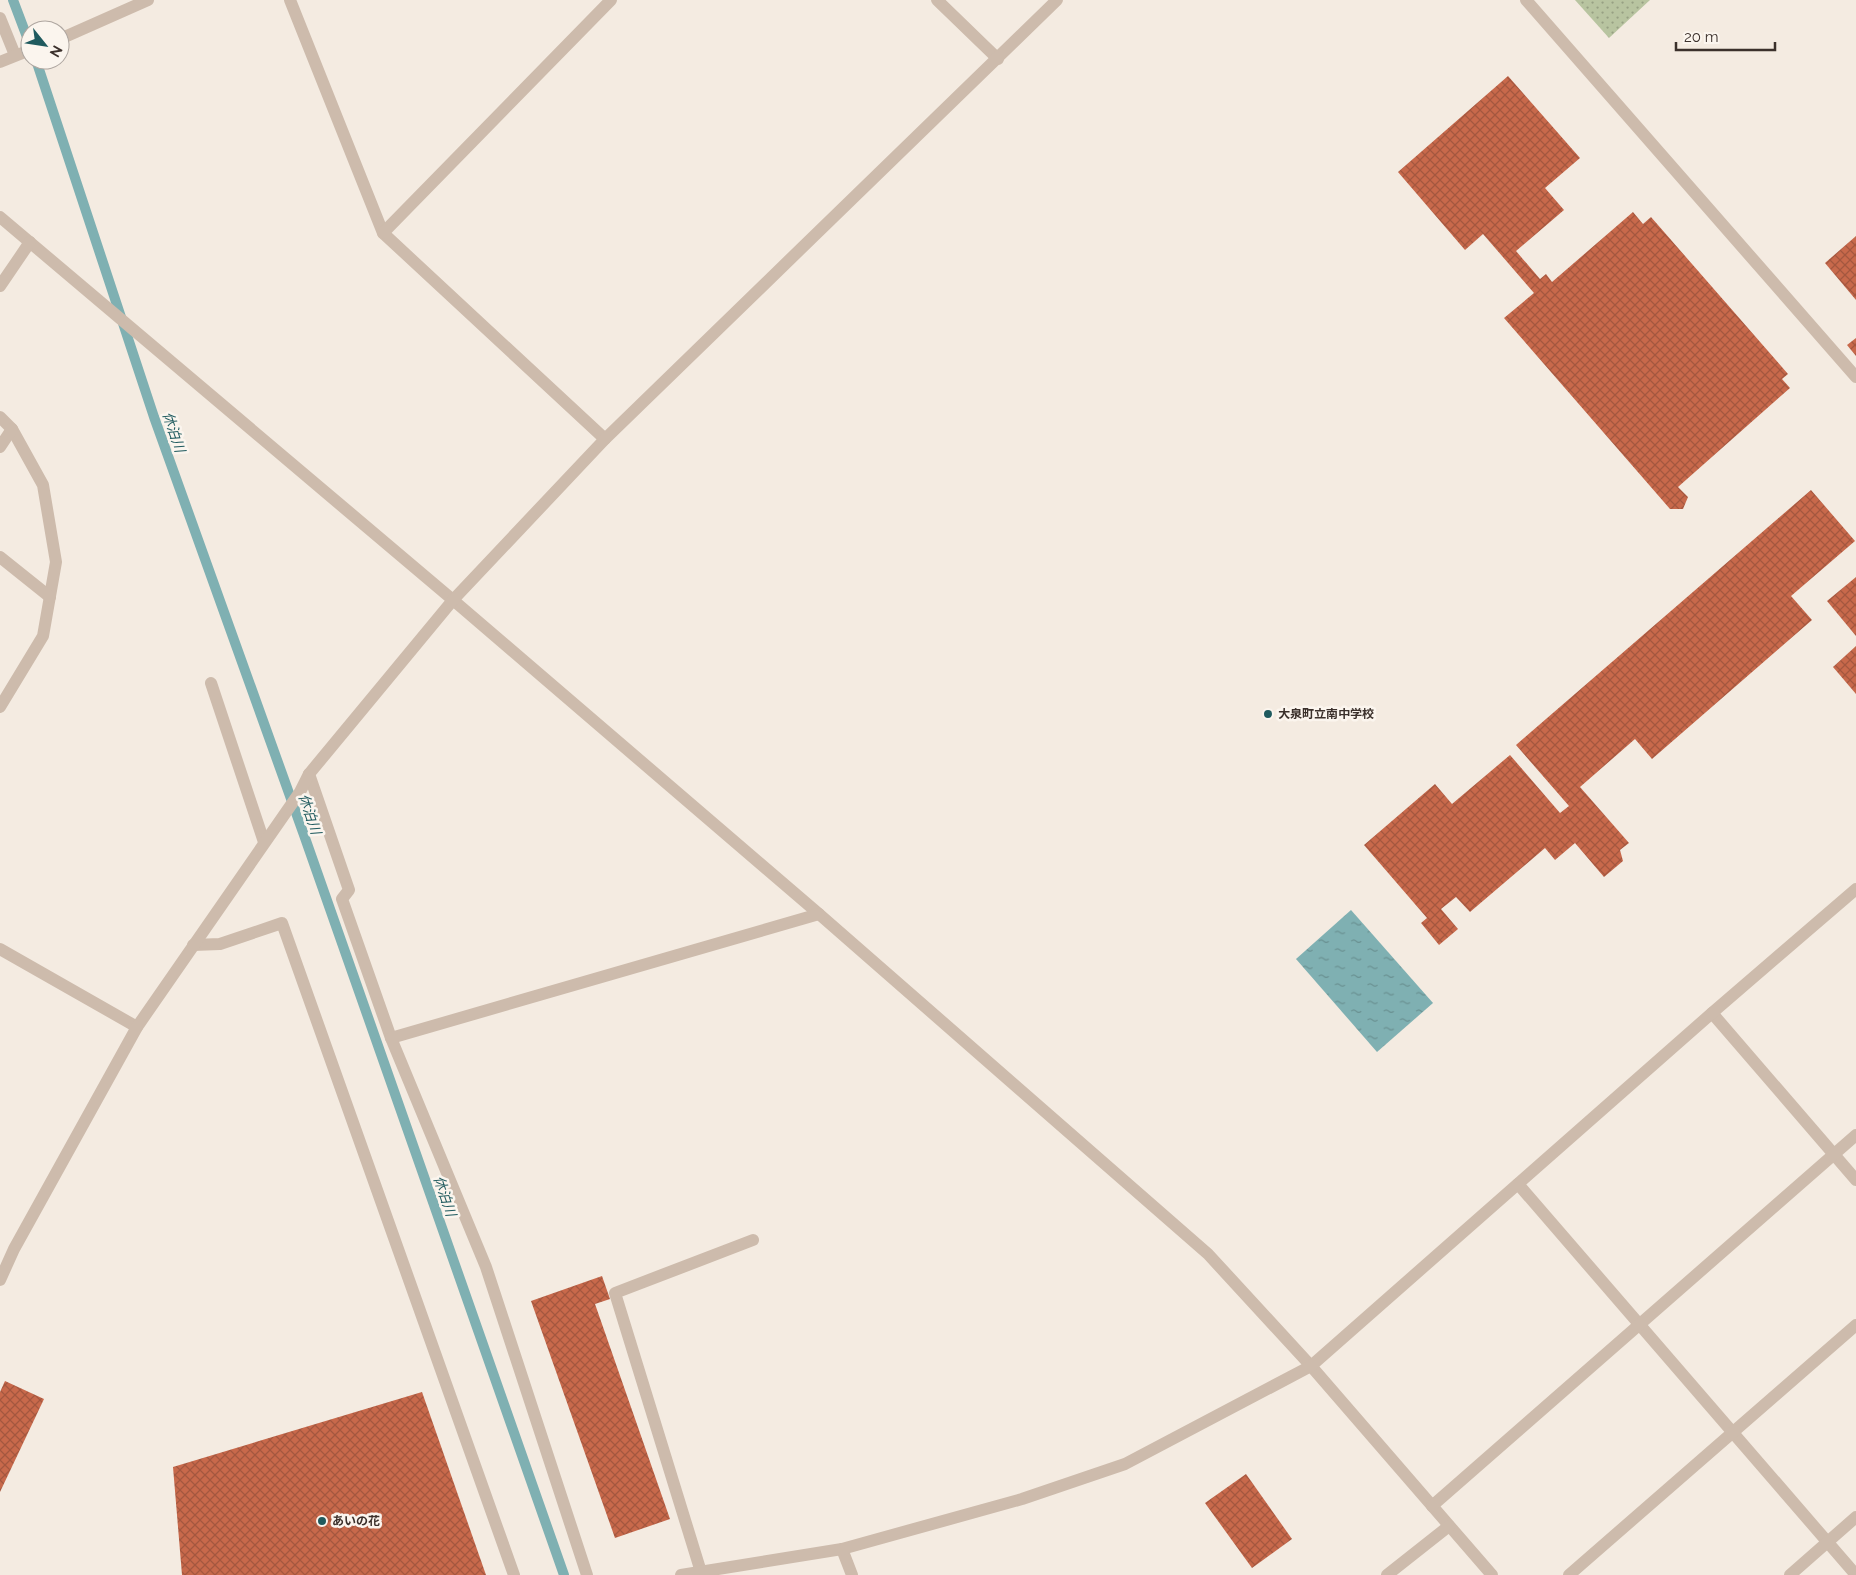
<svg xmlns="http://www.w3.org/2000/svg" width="1856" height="1575" font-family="Raleway,'Noto Sans JP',sans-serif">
	<defs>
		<pattern id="park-dots" width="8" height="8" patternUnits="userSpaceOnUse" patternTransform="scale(1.25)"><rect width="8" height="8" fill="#b8c4a0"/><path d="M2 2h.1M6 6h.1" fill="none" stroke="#97a083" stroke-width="1.8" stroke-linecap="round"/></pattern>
		<pattern id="water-ripples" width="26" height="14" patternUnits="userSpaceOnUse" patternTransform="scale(1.25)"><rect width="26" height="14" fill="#7fb0b2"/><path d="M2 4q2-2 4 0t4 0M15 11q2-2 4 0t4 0" fill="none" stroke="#699091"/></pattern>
		<pattern id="building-cross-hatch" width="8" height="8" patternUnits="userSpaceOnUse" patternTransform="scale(1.25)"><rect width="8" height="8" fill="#c8694b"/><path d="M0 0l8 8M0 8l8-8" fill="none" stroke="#a4573f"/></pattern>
	</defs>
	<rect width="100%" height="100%" fill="#f4ebe1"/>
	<!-- park -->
	<path fill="url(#park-dots)" d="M 1575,0 L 1650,0 L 1609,38 Z"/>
	<!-- water -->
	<path fill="url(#water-ripples)" d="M 1351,910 L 1433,1003 L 1377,1052 L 1296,959 Z"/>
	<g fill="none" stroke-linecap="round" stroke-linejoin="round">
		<!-- stream -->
		<g stroke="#7fb0b2" stroke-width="10">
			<path d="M 13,0 L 30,45"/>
			<path d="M 36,60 L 154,417 L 304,835 L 564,1575"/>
		</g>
	</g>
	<!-- building -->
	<g fill="url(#building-cross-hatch)">
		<path d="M 1508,76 L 1580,158 L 1545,188 L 1564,210 L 1516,251 L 1540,279 L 1546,274 L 1552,282 L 1633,212 L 1643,224 L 1651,217 L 1788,374 L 1782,379 L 1790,388 L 1678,487 L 1688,497 L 1683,509 L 1670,509 L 1504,318 L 1534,293 L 1483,234 L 1465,250 L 1398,172 Z"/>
		<path d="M 1856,236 L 1856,300 L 1825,263 Z"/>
		<path d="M 1856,338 L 1856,356 L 1847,345 Z"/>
		<path d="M 1811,490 L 1855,541 L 1791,596 L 1812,620 L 1652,759 L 1635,739 L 1580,787 L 1629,843 L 1620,850 L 1623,861 L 1604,877 L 1575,843 L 1555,860 L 1545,848 L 1470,912 L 1456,897 L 1441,909 L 1458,929 L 1439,945 L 1421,923 L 1427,918 L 1364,845 L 1435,784 L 1452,804 L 1510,755 L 1560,813 L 1569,806 L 1516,745 Z"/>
		<path d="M 1856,577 L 1856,636 L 1827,601 Z"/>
		<path d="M 1856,646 L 1856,694 L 1833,667 Z"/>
		<path d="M 602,1276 L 610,1299 L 595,1304 L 670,1519 L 615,1538 L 531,1301 Z"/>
		<path d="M 5,1381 L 44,1399 L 0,1492 L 0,1392 Z"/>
		<path d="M 422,1392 L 486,1575 L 182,1575 L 173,1467 Z"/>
		<path d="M 1246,1474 L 1292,1539 L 1252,1568 L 1205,1503 Z"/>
	</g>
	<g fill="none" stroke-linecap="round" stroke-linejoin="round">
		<!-- minor -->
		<g stroke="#cdbbac" stroke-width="12">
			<path d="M 290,0 L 383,233 L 605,439"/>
			<path d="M 937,0 L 998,59"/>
			<path d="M 1526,0 L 1856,377"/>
			<path d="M 0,18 L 15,55"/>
			<path d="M 60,39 L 148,0"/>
			<path d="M 0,62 L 30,50"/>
			<path d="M 0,217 L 453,600 L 819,914 L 1208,1254 L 1311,1366 L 1492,1575"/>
			<path d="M 383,233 L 611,0"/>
			<path d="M 0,286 L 30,242"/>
			<path d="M 0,417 L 12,429 L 43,485 L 56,562 L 43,636 L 0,707"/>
			<path d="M 0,447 L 12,429"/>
			<path d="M 0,557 L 50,597"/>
			<path d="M 211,683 L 264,842"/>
			<path d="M 309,774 L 349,890 L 342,899 L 391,1038 L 486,1267 L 587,1575"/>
			<path d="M 193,945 L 220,944 L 282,923 L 514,1575"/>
			<path d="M 0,949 L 137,1027"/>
			<path d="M 1712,1013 L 1856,1180"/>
			<path d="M 391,1038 L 819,914"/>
			<path d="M 1518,1184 L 1856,1575"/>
			<path d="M 0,1280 L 14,1249 L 137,1027 L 300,792 L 309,774 L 453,600 L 605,439 L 1057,0"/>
			<path d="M 1432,1506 L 1856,1135"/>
			<path d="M 842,1549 L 852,1575"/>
			<path d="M 701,1572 L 615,1293 L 753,1240"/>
			<path d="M 681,1575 L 842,1549 L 1022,1499 L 1125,1464 L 1311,1366 L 1712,1013 L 1856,889"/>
			<path d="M 1387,1575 L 1449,1526"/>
			<path d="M 1569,1575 L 1856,1325"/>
			<path d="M 1790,1575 L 1856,1517"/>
		</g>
	</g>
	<!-- markers -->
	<g fill="#1f5a5e" stroke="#fbf5ee" stroke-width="2">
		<circle cx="1268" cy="714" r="5"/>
		<circle cx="322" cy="1521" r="5"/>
	</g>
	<g text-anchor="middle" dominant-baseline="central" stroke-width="5" stroke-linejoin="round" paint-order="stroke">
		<!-- poi labels -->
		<g font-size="12" font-weight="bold" fill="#3b302b" stroke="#fbf5ee" text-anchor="start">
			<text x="1278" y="714">大泉町立南中学校</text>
			<text x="332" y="1521">あいの花</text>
		</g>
		<!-- water labels -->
		<g font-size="14" font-style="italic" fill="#1f5a5e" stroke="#fbf5ee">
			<text transform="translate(174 432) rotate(71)">休泊川</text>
			<text transform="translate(310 814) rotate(71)">休泊川</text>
			<text transform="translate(445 1196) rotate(71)">休泊川</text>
		</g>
	</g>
	<!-- north arrow -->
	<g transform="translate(45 45) rotate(120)"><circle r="24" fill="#fbf5ee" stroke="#aea6a0"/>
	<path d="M0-4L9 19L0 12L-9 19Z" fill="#1f5a5e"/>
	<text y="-8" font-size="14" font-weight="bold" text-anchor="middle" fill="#3b302b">N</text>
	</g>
	<!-- scale -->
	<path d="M1676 42v8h99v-8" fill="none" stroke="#3b302b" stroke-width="2.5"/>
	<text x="1684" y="42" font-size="15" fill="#3b302b" stroke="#fbf5ee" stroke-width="4" paint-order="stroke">20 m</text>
</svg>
